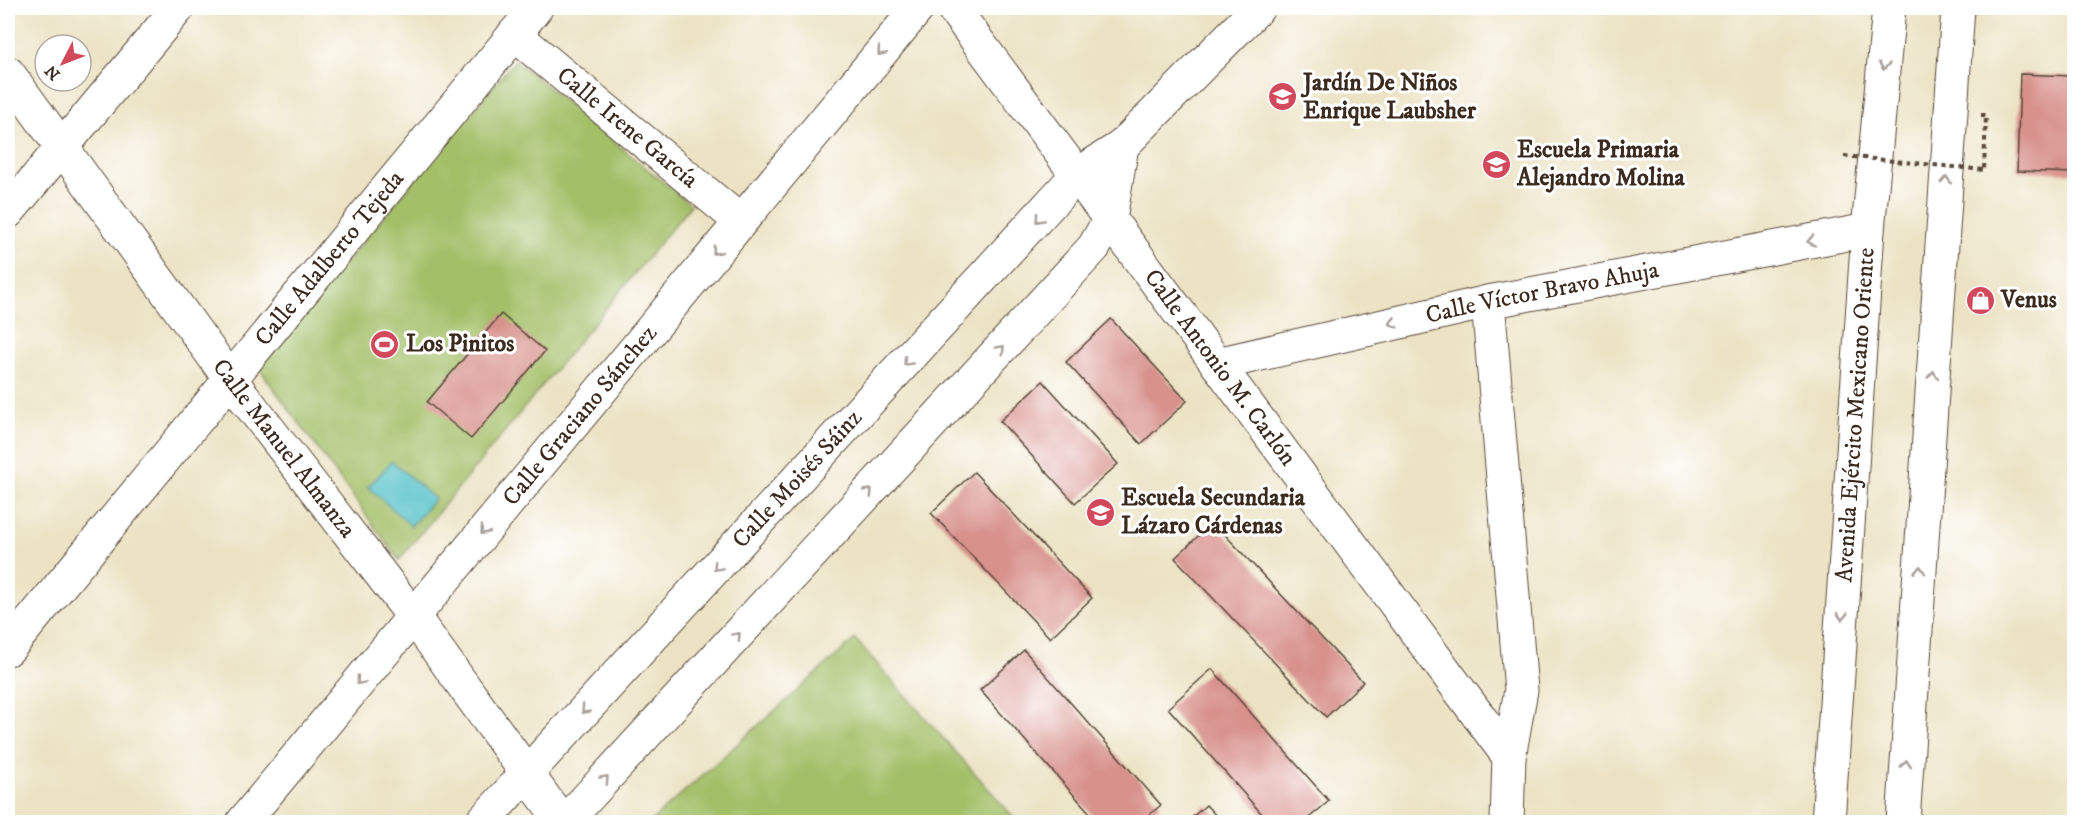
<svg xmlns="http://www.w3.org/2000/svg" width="2082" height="830" font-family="'IM FELL DW Pica',serif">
	<rect width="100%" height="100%" fill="#fff"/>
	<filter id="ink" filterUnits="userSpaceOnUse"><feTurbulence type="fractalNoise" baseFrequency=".0167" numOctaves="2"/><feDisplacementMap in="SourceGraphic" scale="12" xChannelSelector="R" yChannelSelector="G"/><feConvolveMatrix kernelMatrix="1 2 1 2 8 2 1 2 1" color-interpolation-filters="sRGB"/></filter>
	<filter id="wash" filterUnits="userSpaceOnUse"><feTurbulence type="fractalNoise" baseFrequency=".008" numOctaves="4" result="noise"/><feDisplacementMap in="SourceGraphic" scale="24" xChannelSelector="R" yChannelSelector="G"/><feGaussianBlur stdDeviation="1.35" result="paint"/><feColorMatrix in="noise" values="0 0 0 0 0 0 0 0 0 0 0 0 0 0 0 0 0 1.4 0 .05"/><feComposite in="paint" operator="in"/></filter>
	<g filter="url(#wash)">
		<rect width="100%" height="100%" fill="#ece3c4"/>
		<!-- green -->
		<g fill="#a3bf67" stroke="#6f7442" stroke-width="1.5">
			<path d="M 515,60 L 691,205 L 399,560 L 258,367 Z"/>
			<path d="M 855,639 L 1018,822 L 650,822 Z"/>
		</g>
		<!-- water -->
		<path fill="#54c2c9" stroke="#487674" stroke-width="1.5" d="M 392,461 L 435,499 L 411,526 L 368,487 Z"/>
		<g id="blocks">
			<!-- building -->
			<g fill="#d8918b">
				<path d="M 2020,74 L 2074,76 L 2074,173 L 2017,171 Z"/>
				<path d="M 501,314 L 545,351 L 471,439 L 427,402 Z"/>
				<path d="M 1111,319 L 1187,401 L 1141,444 L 1066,362 Z"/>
				<path d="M 1043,381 L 1118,464 L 1075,503 L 1000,421 Z"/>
				<path d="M 974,472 L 1092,598 L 1050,638 L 931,513 Z"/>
				<path d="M 1213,522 L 1363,682 L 1326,717 L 1175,558 Z"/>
				<path d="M 1024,650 L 1161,805 L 1141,822 L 1098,822 L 980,690 Z"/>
				<path d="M 1212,669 L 1329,801 L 1304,822 L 1269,822 L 1168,708 Z"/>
				<path d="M 1206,805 L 1222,822 L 1187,822 Z"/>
			</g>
		</g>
	</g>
	<g filter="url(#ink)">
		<use href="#blocks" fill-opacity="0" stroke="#564637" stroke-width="1.5"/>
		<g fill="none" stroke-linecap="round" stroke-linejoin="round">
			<defs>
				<g id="minor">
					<path id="s1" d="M 953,8 L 1509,757"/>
					<path id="s2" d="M 514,34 L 740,221"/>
					<path id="s3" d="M 8,73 L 230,379 L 413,616 L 562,822"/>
					<path d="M 8,212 L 178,8"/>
					<path d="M 1488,302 L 1521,690 L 1509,757 L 1507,822"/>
					<path id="s4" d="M 1217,364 L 1488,302 L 1868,230"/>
					<path id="s5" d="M 8,649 L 536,8"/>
					<path id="s6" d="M 243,822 L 918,8"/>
					<path id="s7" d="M 482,822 L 1077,175 L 1122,146 L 1258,8"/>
					<path d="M 565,822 L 1094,247 L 1110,219 L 1122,146"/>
				</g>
				<g id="major">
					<path id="s8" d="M 1828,822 L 1868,230 L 1889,8"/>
					<path d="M 1903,822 L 1958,8"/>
				</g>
			</defs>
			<!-- minor casing -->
			<use href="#minor" stroke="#564637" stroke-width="35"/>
			<!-- major casing -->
			<use href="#major" stroke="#564637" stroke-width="35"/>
			<!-- path -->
			<path stroke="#564637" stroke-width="4" stroke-dasharray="4.5 4.5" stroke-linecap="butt" d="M 1981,115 L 1986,115 L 1984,170"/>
			<!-- minor -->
			<use href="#minor" stroke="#fff" stroke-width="33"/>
			<!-- major -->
			<use href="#major" stroke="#fff" stroke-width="33"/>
			<!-- path-bridge -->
			<path stroke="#564637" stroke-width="4" stroke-dasharray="4.5 4.5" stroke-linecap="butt" d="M 1844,156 L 1984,170"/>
		</g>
		<!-- one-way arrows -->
		<defs><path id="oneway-chevron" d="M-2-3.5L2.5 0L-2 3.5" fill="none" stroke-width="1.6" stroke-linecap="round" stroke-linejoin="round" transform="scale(1.5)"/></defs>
		<g stroke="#a79f9a">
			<use href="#oneway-chevron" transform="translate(881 52) rotate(130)"/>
			<use href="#oneway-chevron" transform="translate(1884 66) rotate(95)"/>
			<use href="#oneway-chevron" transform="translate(1946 180) rotate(-86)"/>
			<use href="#oneway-chevron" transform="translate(1039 219) rotate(133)"/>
			<use href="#oneway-chevron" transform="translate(1811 241) rotate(169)"/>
			<use href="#oneway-chevron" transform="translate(716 251) rotate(130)"/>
			<use href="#oneway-chevron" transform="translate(1393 323) rotate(167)"/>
			<use href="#oneway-chevron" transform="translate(1001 349) rotate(-47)"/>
			<use href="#oneway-chevron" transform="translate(907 362) rotate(133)"/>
			<use href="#oneway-chevron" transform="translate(1933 375) rotate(-86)"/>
			<use href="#oneway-chevron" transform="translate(869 492) rotate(-47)"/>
			<use href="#oneway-chevron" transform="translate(484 531) rotate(130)"/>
			<use href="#oneway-chevron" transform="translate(717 567) rotate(133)"/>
			<use href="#oneway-chevron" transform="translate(1920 570) rotate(-86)"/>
			<use href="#oneway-chevron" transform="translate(1842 616) rotate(94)"/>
			<use href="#oneway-chevron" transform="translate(737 636) rotate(-47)"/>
			<use href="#oneway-chevron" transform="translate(360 681) rotate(130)"/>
			<use href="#oneway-chevron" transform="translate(585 710) rotate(133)"/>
			<use href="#oneway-chevron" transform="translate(1906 764) rotate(-86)"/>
			<use href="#oneway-chevron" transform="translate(605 779) rotate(-47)"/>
		</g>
	</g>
	<!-- icons -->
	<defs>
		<symbol id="school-disc" viewBox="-11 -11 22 22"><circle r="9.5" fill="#d1495b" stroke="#fff"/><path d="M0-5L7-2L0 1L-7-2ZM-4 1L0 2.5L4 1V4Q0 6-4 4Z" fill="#fff"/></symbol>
		<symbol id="shop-disc" viewBox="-11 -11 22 22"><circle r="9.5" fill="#d1495b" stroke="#fff"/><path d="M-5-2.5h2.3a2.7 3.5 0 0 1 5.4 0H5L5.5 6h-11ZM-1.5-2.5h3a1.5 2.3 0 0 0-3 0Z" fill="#fff"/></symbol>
		<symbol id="stadium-disc" viewBox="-11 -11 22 22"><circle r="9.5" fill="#d1495b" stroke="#fff"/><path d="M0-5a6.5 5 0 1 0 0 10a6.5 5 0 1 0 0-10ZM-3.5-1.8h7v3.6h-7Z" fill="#fff"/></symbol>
	</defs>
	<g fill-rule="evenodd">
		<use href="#school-disc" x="1266" y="80" width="33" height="33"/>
		<use href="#school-disc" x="1480" y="148" width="33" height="33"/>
		<use href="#shop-disc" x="1964" y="284" width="33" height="33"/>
		<use href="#stadium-disc" x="368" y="328" width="33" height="33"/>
		<use href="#school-disc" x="1084" y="496" width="33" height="33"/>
	</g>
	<g text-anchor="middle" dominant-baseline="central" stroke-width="6" stroke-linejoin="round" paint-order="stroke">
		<!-- poi labels -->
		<g font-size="24" font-weight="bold" fill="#3b2a1e" stroke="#fff" text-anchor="start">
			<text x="1303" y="83">Jardín De Niños<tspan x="1303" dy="28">Enrique Laubsher</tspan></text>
			<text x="1517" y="150">Escuela Primaria<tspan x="1517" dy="28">Alejandro Molina</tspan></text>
			<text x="2001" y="300">Venus</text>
			<text x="406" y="344">Los Pinitos</text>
			<text x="1121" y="498">Escuela Secundaria<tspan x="1121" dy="28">Lázaro Cárdenas</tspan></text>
		</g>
		<!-- street labels -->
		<g font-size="24" fill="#3b2a1e" stroke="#fff">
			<text stroke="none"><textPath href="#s2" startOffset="147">Calle Irene García</textPath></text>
			<text stroke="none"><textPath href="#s5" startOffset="506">Calle Adalberto Tejeda</textPath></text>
			<text stroke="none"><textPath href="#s4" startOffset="333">Calle Víctor Bravo Ahuja</textPath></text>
			<text stroke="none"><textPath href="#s1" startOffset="448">Calle Antonio M. Carlón</textPath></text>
			<text stroke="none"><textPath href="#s6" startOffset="528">Calle Graciano Sánchez</textPath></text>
			<text stroke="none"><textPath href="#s8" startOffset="408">Avenida Ejército Mexicano Oriente</textPath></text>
			<text stroke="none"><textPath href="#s3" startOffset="466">Calle Manuel Almanza</textPath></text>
			<text stroke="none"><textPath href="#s7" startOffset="466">Calle Moisés Sáinz</textPath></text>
		</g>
	</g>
	<!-- margin -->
	<rect width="2082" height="830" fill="none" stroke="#fff" stroke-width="30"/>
	<!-- north arrow -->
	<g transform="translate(63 63) rotate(228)"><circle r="28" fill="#ffffff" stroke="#b1aaa5" stroke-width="1.5"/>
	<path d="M0-4.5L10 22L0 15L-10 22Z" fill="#d1495b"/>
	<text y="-9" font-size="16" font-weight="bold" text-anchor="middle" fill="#3b2a1e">N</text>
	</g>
</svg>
